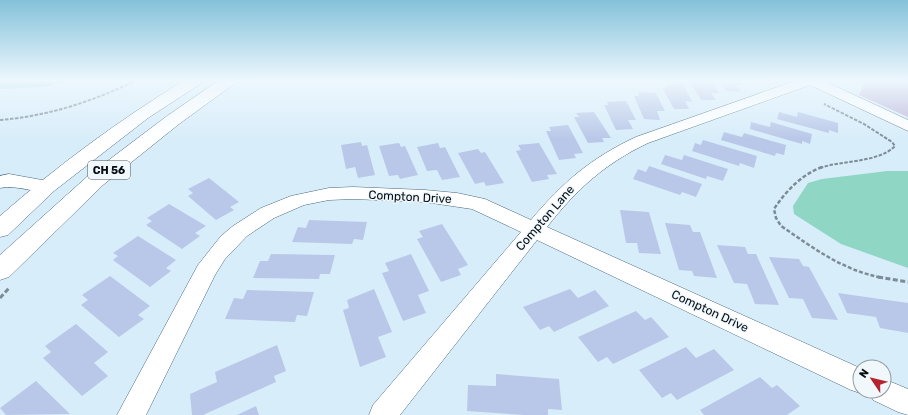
<svg xmlns="http://www.w3.org/2000/svg" width="908" height="415" font-family="Rubik,sans-serif">
	<rect width="100%" height="100%" fill="#d8edfa"/>
	<!-- green -->
	<path fill="#bdb6d8" d="M 866,81 L 908,81 L 908,117 L 859,95 Z"/>
	<!-- water -->
	<g fill="#8fd6c4">
		<path d="M 0,81 L 69,81 L 43,87 L 0,89 Z"/>
		<path d="M 887,171 L 908,171 L 908,268 L 841,244 L 794,214 L 793,206 L 808,183 L 822,179 Z"/>
	</g>
	<!-- building -->
	<g fill="#b9c8e8">
		<path d="M 689,81 L 711,81 L 719,93 L 711,93 L 716,100 L 701,100 Z"/>
		<path d="M 719,81 L 741,81 L 744,85 L 736,85 L 741,92 L 726,91 Z"/>
		<path d="M 665,84 L 683,84 L 692,102 L 685,101 L 689,109 L 674,109 L 662,87 L 667,87 Z"/>
		<path d="M 638,92 L 656,93 L 665,111 L 657,111 L 660,120 L 644,119 L 634,96 L 639,96 Z"/>
		<path d="M 626,101 L 636,120 L 628,120 L 633,129 L 616,130 L 604,105 L 608,105 L 607,102 Z"/>
		<path d="M 594,112 L 611,138 L 602,138 L 604,142 L 588,143 L 574,117 L 579,117 L 576,113 Z"/>
		<path d="M 779,112 L 797,117 L 798,112 L 838,123 L 838,133 L 829,130 L 829,133 L 777,119 Z"/>
		<path d="M 751,122 L 770,127 L 771,122 L 812,134 L 810,144 L 802,141 L 802,144 L 750,129 Z"/>
		<path d="M 568,125 L 583,153 L 574,154 L 576,158 L 559,160 L 546,131 L 551,131 L 549,127 Z"/>
		<path d="M 724,132 L 742,137 L 744,133 L 786,145 L 784,155 L 776,153 L 775,156 L 721,140 Z"/>
		<path d="M 703,140 L 757,156 L 754,168 L 740,163 L 739,166 L 692,151 L 695,143 L 701,145 Z"/>
		<path d="M 361,142 L 362,146 L 367,145 L 375,175 L 358,178 L 355,167 L 346,169 L 341,145 Z"/>
		<path d="M 399,143 L 401,147 L 405,146 L 418,175 L 400,179 L 398,175 L 389,176 L 379,146 Z"/>
		<path d="M 438,143 L 440,148 L 445,147 L 460,177 L 442,180 L 437,170 L 427,171 L 417,147 Z"/>
		<path d="M 539,143 L 557,174 L 547,175 L 549,179 L 532,182 L 516,151 L 521,150 L 518,145 Z"/>
		<path d="M 478,149 L 481,153 L 485,152 L 504,183 L 486,186 L 484,182 L 475,184 L 458,153 Z"/>
		<path d="M 665,155 L 682,160 L 684,155 L 728,169 L 723,181 L 707,176 L 706,179 L 661,164 Z"/>
		<path d="M 649,166 L 702,184 L 696,197 L 682,192 L 680,195 L 633,179 L 638,169 L 646,172 Z"/>
		<path d="M 209,178 L 239,202 L 230,207 L 234,210 L 216,220 L 188,196 L 193,193 L 188,189 Z"/>
		<path d="M 169,204 L 206,226 L 195,233 L 200,236 L 182,249 L 146,225 L 152,221 L 147,218 Z"/>
		<path d="M 620,210 L 649,212 L 661,254 L 639,253 L 637,243 L 626,243 Z"/>
		<path d="M 309,220 L 367,222 L 363,240 L 354,239 L 352,244 L 292,242 L 298,227 L 306,228 Z"/>
		<path d="M 665,223 L 690,225 L 693,232 L 700,232 L 717,278 L 694,276 L 692,271 L 679,270 Z"/>
		<path d="M 442,224 L 468,265 L 458,269 L 461,275 L 441,282 L 417,239 L 423,237 L 419,231 Z"/>
		<path d="M 138,236 L 176,260 L 166,268 L 171,271 L 150,287 L 113,260 L 118,256 L 113,253 Z"/>
		<path d="M 717,245 L 745,247 L 748,254 L 756,254 L 779,305 L 755,304 L 747,284 L 734,283 Z"/>
		<path d="M 271,254 L 335,255 L 330,274 L 320,274 L 319,279 L 253,278 L 260,261 L 268,261 Z"/>
		<path d="M 411,254 L 429,291 L 418,295 L 426,313 L 403,321 L 382,273 L 389,271 L 385,263 Z"/>
		<path d="M 769,257 L 799,259 L 803,266 L 809,267 L 838,320 L 812,318 L 803,299 L 789,298 Z"/>
		<path d="M 110,276 L 150,306 L 138,315 L 144,319 L 119,337 L 81,305 L 88,300 L 82,295 Z"/>
		<path d="M 374,289 L 392,332 L 378,337 L 386,357 L 360,367 L 343,310 L 349,308 L 347,300 Z"/>
		<path d="M 570,289 L 578,298 L 595,290 L 609,306 L 554,332 L 549,326 L 540,330 L 523,307 Z"/>
		<path d="M 247,290 L 314,292 L 307,316 L 297,315 L 295,322 L 225,319 L 234,298 L 243,299 Z"/>
		<path d="M 838,293 L 908,303 L 908,333 L 880,328 L 876,317 L 847,313 Z"/>
		<path d="M 636,311 L 645,320 L 651,317 L 669,337 L 613,364 L 607,357 L 598,362 L 578,337 Z"/>
		<path d="M 76,324 L 108,352 L 94,363 L 108,376 L 82,396 L 43,358 L 51,352 L 45,346 Z"/>
		<path d="M 277,345 L 286,371 L 274,376 L 276,382 L 203,415 L 192,415 L 190,394 L 217,382 L 215,372 Z"/>
		<path d="M 686,347 L 696,358 L 714,349 L 734,370 L 677,400 L 671,393 L 662,398 L 639,370 Z"/>
		<path d="M 496,374 L 559,379 L 562,410 L 548,409 L 548,415 L 524,415 L 467,411 L 468,385 L 496,386 Z"/>
		<path d="M 760,377 L 772,388 L 777,385 L 800,406 L 787,415 L 704,415 L 700,410 Z"/>
		<path d="M 36,381 L 70,414 L 6,415 L 0,408 Z"/>
		<path d="M 256,406 L 259,415 L 237,415 Z"/>
	</g>
	<g fill="none" stroke-linecap="round" stroke-linejoin="round">
		<defs>
			<g id="minor">
				<path d="M 795,81 L 824,81 L 908,120 L 908,131 L 810,85 L 648,143 C 604,164 576,190 547,227 L 860,368 L 860,391 L 866,391 L 860,393 L 851,390 L 537,240 L 400,415 L 369,415 L 373,405 L 521,232 L 472,209 L 425,202 L 353,199 L 329,200 L 304,205 L 274,218 L 247,236 L 225,259 L 215,275 L 146,415 L 117,415 L 198,265 L 221,236 L 233,226 L 261,208 L 291,196 L 329,188 L 353,187 L 425,190 L 457,193 L 485,199 L 531,220 C 563,182 591,158 636,137 Z"/>
				<path d="M 9,174 L 53,182 L 56,186 L 53,190 C 36,195 18,184 0,188 L 0,176 Z"/>
				<path d="M 884,379 L 908,389 L 908,415 L 898,412 L 873,400 L 869,391 L 884,391 Z"/>
			</g>
			<g id="major">
				<path d="M 183,81 L 202,81 L 200,84 L 148,118 L 54,191 L 8,235 L 0,237 L 0,216 C 57,166 118,121 183,81 Z"/>
				<path d="M 218,81 L 236,81 L 234,84 L 179,124 L 103,185 L 9,277 L 0,280 L 0,255 L 89,175 L 167,116 Z"/>
			</g>
		</defs>
		<!-- minor casing -->
		<use href="#minor" stroke="#48687c" stroke-width="1"/>
		<!-- major casing -->
		<use href="#major" stroke="#48687c" stroke-width="1"/>
		<!-- path-far2 -->
		<g stroke="#7c8c96" stroke-width="2" stroke-dasharray="3.5 1.5" stroke-linecap="butt">
			<path d="M 0,120 C 48,116 91,102 135,81"/>
			<path d="M 820,168 C 842,160 878,163 895,146 L 892,142 L 864,124 L 824,104"/>
		</g>
		<!-- path-far1 -->
		<path stroke="#7c8c96" stroke-width="2.5" stroke-dasharray="4 2" stroke-linecap="butt" d="M 822,167 C 801,175 786,191 774,209 L 776,218 L 781,226 C 815,249 842,270 883,278"/>
		<!-- path -->
		<g stroke="#7c8c96" stroke-width="3" stroke-dasharray="5 2.5" stroke-linecap="butt">
			<path d="M 878,277 L 908,282"/>
			<path d="M 0,298 L 9,288"/>
		</g>
		<!-- minor -->
		<use href="#minor" fill="#fff" fill-rule="evenodd"/>
		<!-- major -->
		<use href="#major" fill="#fff" fill-rule="evenodd"/>
	</g>
	<!-- sky -->
	<linearGradient id="sky" x2="0" y2="1"><stop stop-color="#84c2da"/><stop offset="0.58" stop-color="#edf7fd"/><stop offset="1" stop-color="#edf7fd" stop-opacity="0"/></linearGradient>
	<rect width="908" height="139" fill="url(#sky)"/>
	<g text-anchor="middle" dominant-baseline="central" stroke-width="3" stroke-linejoin="round" paint-order="stroke">
		<!-- shield labels -->
		<rect fill="#f1f8fc" stroke="#4a545a" stroke-width="1" x="88" y="161" width="42" height="18" rx="3"/>
		<g font-size="11" font-weight="bold" fill="#030d14">
			<text x="109" y="170">CH 56</text>
		</g>
		<!-- street labels -->
		<g font-size="12" fill="#030d14" stroke="#f1f8fc">
			<text transform="translate(410 197) rotate(3)">Compton Drive</text>
			<text transform="translate(545 218) rotate(-49)">Compton Lane</text>
			<text transform="translate(710 311) rotate(25)">Compton Drive</text>
		</g>
	</g>
	<!-- north arrow -->
	<g transform="translate(872 379) rotate(305)"><circle r="19" fill="#f1f8fc" stroke="#929a9f"/>
	<path d="M0-3L7 15L0 10L-7 15Z" fill="#b5242e"/>
	<text y="-6" font-size="11" font-weight="bold" text-anchor="middle" fill="#030d14">N</text>
	</g>
</svg>
